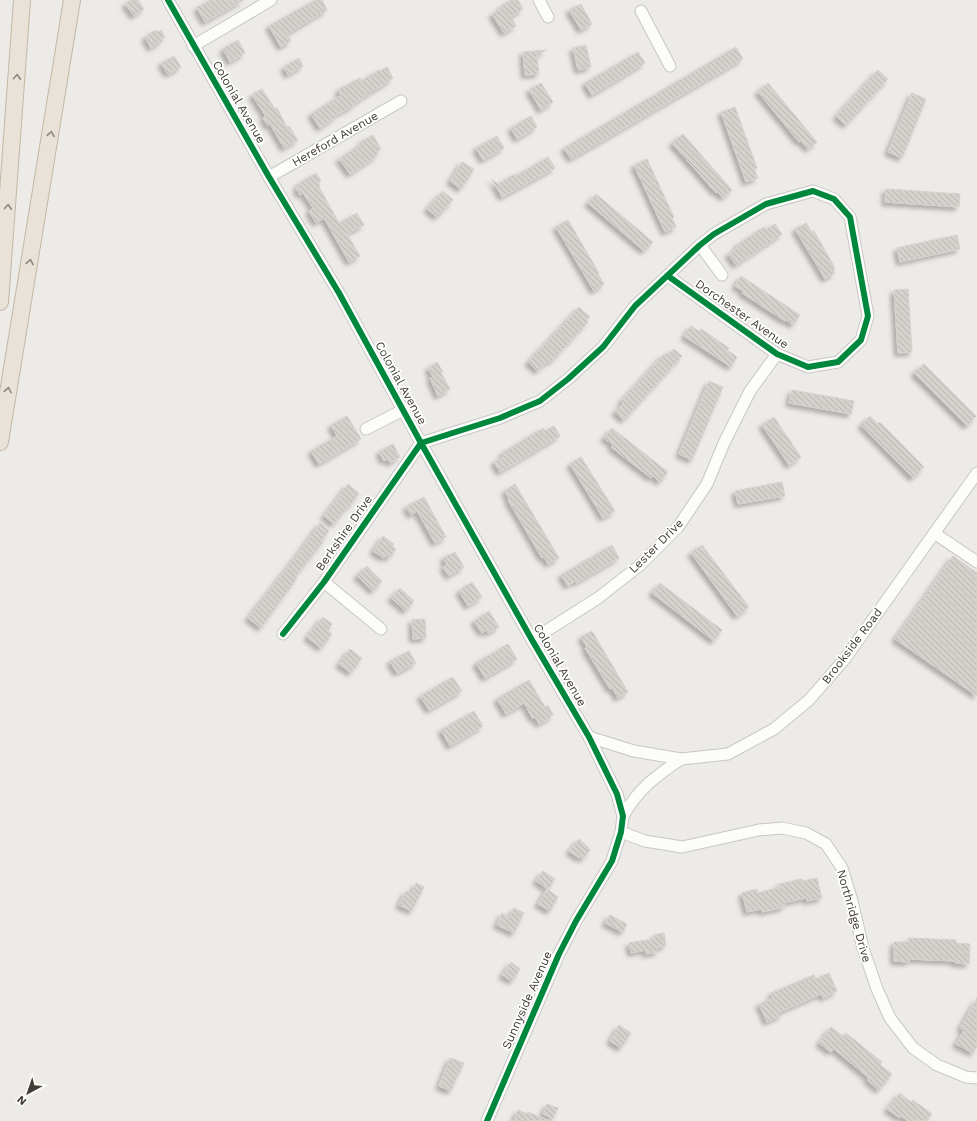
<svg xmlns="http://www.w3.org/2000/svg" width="977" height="1121" font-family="'Work Sans',sans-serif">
	<defs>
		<pattern id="building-back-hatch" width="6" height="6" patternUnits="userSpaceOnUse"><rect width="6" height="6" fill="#d5d2ce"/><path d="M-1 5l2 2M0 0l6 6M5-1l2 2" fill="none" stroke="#b8b5b2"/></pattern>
		<filter id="shadow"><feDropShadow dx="-3.5" dy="3.5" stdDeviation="2" flood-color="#0004"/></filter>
	</defs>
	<rect width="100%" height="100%" fill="#edebe7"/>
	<!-- building -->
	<g fill="url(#building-back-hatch)" stroke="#d5d2cd" filter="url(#shadow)">
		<path d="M 131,0 L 138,0 L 144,9 L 134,16 L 125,4 Z"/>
		<path d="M 210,0 L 244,0 L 205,22 L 197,8 Z"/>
		<path d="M 315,0 L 322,0 L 327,10 L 287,34 L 291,41 L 281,47 L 269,26 Z"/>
		<path d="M 511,0 L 518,0 L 523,9 L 511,17 L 516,26 L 504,33 L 492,14 L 501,9 L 500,7 Z"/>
		<path d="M 581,4 L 592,24 L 581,30 L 569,10 Z"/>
		<path d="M 156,30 L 158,32 L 161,30 L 165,37 L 161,39 L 162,41 L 151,48 L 145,37 Z"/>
		<path d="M 238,40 L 245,53 L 230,62 L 223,49 Z"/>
		<path d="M 586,45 L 591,67 L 578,70 L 573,48 Z"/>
		<path d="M 736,47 L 743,59 L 571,159 L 564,148 Z"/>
		<path d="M 546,50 L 535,57 L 537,56 L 539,74 L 525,75 L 523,52 Z"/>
		<path d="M 638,52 L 645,63 L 592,95 L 585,83 Z"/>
		<path d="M 174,56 L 181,67 L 168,74 L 161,63 Z"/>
		<path d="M 299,58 L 303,66 L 288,75 L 284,67 Z"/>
		<path d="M 387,67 L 393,78 L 388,81 L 388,82 L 368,94 L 354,104 L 355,105 L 334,116 L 335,118 L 320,128 L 311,114 L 341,95 L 338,90 L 360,78 L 361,81 L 379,70 L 380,71 Z"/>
		<path d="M 878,70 L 888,79 L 846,125 L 836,116 Z"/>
		<path d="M 541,83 L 553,102 L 541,110 L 529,90 Z"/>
		<path d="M 768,83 L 817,142 L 808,149 L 801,141 L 799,142 L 758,92 Z"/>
		<path d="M 262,89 L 275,109 L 277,108 L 287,127 L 289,126 L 298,140 L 284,148 L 270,124 L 268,126 L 263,118 L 265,117 L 265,115 L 252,95 Z"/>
		<path d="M 912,93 L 926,99 L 902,158 L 888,152 Z"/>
		<path d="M 735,107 L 757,168 L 754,169 L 758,178 L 746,182 L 721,112 Z"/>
		<path d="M 531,116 L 537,127 L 517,139 L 511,128 Z"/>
		<path d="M 683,134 L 732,190 L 723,198 L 717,191 L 716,193 L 672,143 Z"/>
		<path d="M 373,135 L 381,149 L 377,152 L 378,153 L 376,155 L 377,156 L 350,174 L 339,159 L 363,143 L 362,141 Z"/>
		<path d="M 497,136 L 504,148 L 483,160 L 476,148 Z"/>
		<path d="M 548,157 L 555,168 L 502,197 L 492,179 L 498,184 L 515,174 L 516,176 Z"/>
		<path d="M 647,159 L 674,217 L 672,218 L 676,227 L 665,232 L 634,165 Z"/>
		<path d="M 462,162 L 474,169 L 461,189 L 450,181 Z"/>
		<path d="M 316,173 L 321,181 L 318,183 L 320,186 L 319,187 L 339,223 L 357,213 L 364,225 L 347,234 L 360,256 L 349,262 L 324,218 L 316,223 L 309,211 L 313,208 L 303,193 L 300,195 L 296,188 L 299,186 L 298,184 Z"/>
		<path d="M 886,189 L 960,194 L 959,207 L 885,202 Z"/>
		<path d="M 443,191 L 453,200 L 437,217 L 427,209 Z"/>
		<path d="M 596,194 L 653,242 L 644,251 L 588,203 Z"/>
		<path d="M 568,220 L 599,273 L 598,274 L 604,284 L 594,291 L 556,227 Z"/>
		<path d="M 806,223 L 812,232 L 814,231 L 835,268 L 833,269 L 835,273 L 825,279 L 795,229 Z"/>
		<path d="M 775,224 L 782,234 L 736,265 L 728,254 L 738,247 L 737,245 L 764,227 L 765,230 Z"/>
		<path d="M 957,235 L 960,249 L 900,262 L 897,248 Z"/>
		<path d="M 741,276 L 800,315 L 793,325 L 786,320 L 785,321 L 742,293 L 743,291 L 735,286 Z"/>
		<path d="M 908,289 L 912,352 L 898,353 L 894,290 Z"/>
		<path d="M 579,307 L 590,317 L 586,320 L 588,322 L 552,361 L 551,360 L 547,363 L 546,362 L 538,371 L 528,362 Z"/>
		<path d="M 691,326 L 700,332 L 701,329 L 729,348 L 727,350 L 737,357 L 731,367 L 684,336 Z"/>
		<path d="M 674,349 L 682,356 L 624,420 L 615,412 L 623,403 L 621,401 L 664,354 L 666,356 Z"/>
		<path d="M 437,362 L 443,372 L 441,373 L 450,389 L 438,396 L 430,378 L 433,377 L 428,368 Z"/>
		<path d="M 924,364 L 976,416 L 967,426 L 914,373 Z"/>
		<path d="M 709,381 L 723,387 L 692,460 L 679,454 Z"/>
		<path d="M 792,390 L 854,401 L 851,414 L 789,403 Z"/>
		<path d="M 347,416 L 361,439 L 319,464 L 311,451 L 337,436 L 331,425 Z"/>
		<path d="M 870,416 L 878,424 L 880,422 L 924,467 L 913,478 L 861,425 Z"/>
		<path d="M 774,417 L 801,457 L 789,465 L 762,425 Z"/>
		<path d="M 554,426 L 560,436 L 500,472 L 494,462 L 504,456 L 502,453 L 543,428 L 545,431 Z"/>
		<path d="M 612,428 L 668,472 L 660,482 L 653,476 L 651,478 L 611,447 L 613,445 L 604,438 Z"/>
		<path d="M 393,444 L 400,457 L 390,463 L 387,459 L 384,461 L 379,452 Z"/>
		<path d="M 581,457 L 615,511 L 603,518 L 570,464 Z"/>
		<path d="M 782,482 L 785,496 L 738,504 L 735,491 Z"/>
		<path d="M 348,484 L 359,493 L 349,507 L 348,506 L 334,524 L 324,516 Z"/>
		<path d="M 515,484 L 559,558 L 548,564 L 544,557 L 542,558 L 508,500 L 509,499 L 505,491 Z"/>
		<path d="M 424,497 L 446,537 L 435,543 L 417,511 L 411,515 L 406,507 Z"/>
		<path d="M 320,523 L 329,531 L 321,541 L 323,542 L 295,577 L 297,578 L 261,628 L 248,618 L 300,551 Z"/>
		<path d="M 383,536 L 394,544 L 392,547 L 396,549 L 389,558 L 386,556 L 384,558 L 373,551 Z"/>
		<path d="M 612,545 L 619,558 L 576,583 L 575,581 L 568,586 L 561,575 Z"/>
		<path d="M 702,545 L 749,607 L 737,616 L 691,553 Z"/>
		<path d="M 455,552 L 464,567 L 449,576 L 443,567 L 447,565 L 443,558 Z"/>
		<path d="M 953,556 L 977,573 L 977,696 L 895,639 Z"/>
		<path d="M 367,566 L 382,581 L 373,591 L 357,576 Z"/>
		<path d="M 472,582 L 482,597 L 468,606 L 459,591 Z"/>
		<path d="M 660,583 L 722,630 L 714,641 L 652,593 Z"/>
		<path d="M 400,588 L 414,601 L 406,611 L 391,598 Z"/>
		<path d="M 489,611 L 499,627 L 488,633 L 486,630 L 482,633 L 474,621 Z"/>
		<path d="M 323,617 L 332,624 L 328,631 L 332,634 L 321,648 L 307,637 Z"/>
		<path d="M 425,619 L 426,638 L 413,639 L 412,620 Z"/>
		<path d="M 592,631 L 628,692 L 618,698 L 612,688 L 610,689 L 585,648 L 587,647 L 581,637 Z"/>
		<path d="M 508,644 L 517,659 L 485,678 L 476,663 Z"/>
		<path d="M 350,649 L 362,658 L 351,673 L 339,664 Z"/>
		<path d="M 409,651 L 416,663 L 397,673 L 390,661 Z"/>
		<path d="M 453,677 L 462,691 L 429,710 L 420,696 Z"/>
		<path d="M 529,680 L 545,707 L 548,705 L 553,715 L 550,716 L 551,717 L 539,724 L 535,717 L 533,719 L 524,703 L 506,714 L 497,699 Z"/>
		<path d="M 474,711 L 483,726 L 450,746 L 441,730 Z"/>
		<path d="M 579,839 L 588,847 L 588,848 L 590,850 L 583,859 L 580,857 L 579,858 L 569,851 Z"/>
		<path d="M 543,871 L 555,879 L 548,889 L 536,881 Z"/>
		<path d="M 817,878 L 822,898 L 807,901 L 806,898 L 784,903 L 785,907 L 762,912 L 761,909 L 747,912 L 742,893 L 757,889 L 758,893 L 780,887 L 779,884 L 802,879 L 803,881 Z"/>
		<path d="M 416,883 L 424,887 L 412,911 L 399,905 L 406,891 L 411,894 Z"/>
		<path d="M 547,889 L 558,897 L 550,911 L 538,904 Z"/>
		<path d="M 514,908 L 524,913 L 514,933 L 497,925 L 502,913 L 509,917 Z"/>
		<path d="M 610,915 L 627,924 L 623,932 L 605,923 Z"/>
		<path d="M 664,933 L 666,946 L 657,947 L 658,952 L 646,954 L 646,950 L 631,953 L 629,943 L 655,939 L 654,935 Z"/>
		<path d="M 909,938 L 956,940 L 956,943 L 970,944 L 969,964 L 955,963 L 955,961 L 909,959 L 909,962 L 894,961 L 894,942 L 909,942 Z"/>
		<path d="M 511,962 L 520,969 L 512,981 L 502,975 Z"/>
		<path d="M 829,973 L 837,991 L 823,998 L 821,994 L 780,1012 L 782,1015 L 767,1022 L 759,1004 L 773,998 L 771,993 L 814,975 L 816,979 Z"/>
		<path d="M 977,998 L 977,1046 L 973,1053 L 956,1044 L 964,1030 L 960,1028 Z"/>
		<path d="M 619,1025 L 631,1033 L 621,1048 L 610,1041 Z"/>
		<path d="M 831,1027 L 843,1036 L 846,1033 L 882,1062 L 880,1065 L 892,1074 L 879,1090 L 867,1080 L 869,1078 L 834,1049 L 831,1052 L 819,1043 Z"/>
		<path d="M 450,1058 L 464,1063 L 459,1074 L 458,1074 L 451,1091 L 439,1086 Z"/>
		<path d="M 900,1093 L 911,1102 L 913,1100 L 932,1114 L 926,1121 L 908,1121 L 901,1116 L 900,1118 L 887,1109 Z"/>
		<path d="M 547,1104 L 558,1108 L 553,1119 L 543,1114 Z"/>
		<path d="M 518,1110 L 527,1114 L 528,1112 L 550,1121 L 514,1121 Z"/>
	</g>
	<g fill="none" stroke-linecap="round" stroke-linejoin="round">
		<defs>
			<g id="minor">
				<path d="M 168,0 L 269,177 L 339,293 L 421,443 L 532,640 L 589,737 L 617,794 L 623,816 L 621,832 L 612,861 L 576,921 L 559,954 L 487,1121"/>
				<path d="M 539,0 L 548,17"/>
				<path d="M 641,11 L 670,66"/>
				<path d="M 193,46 L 271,0"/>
				<path d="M 269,177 L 401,101"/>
				<path d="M 700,245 L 722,275"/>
				<path d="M 366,429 L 403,410"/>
				<path d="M 934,533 L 977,562"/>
				<path d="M 324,582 L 381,629"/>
				<path d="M 283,634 L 324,582 L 421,443 L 500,418 L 540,401 L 568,379 L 603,347 L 635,306 L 700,245 L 714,234 L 766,204 L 813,191 L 834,199 L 850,217 L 868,316 L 861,340 L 838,362 L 808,367 L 777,354 L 668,276"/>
				<path d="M 532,640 L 598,598 L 639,566 L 678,527 L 707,484 L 724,443 L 750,391 L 777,354"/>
				<path d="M 589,737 L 634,751 L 681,759 L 728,754 L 774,729 L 809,700 L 844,660 L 977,473"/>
				<path d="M 623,816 C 639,788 655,777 681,759"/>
				<path d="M 621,832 L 645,841 L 682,847 L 759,830 L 782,828 L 806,833 L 826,844 L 842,868 L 852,901 L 863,948 L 877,989 L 890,1018 L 913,1048 L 937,1065 L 966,1077 L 977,1078"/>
			</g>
			<g id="highway">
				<path d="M 0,302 L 22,0"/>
				<path d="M 0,442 L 72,0"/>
			</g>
		</defs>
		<!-- minor casing -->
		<use href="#minor" stroke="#c9c7c3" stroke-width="13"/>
		<!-- highway casing -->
		<use href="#highway" stroke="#c3b7a4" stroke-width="18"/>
		<!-- minor -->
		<use href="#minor" stroke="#fcfcfb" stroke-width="11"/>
		<!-- highway -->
		<use href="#highway" stroke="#e9e2d9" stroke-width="16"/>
		<defs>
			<g id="cycleway">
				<path d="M 168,0 L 269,177 L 339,293 L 421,443 L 532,640 L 589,737 L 617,794 L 623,816 L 621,832 L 612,861 L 576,921 L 559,954 L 487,1121"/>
				<path d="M 283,634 L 324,582 L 421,443 L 500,418 L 540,401 L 568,379 L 603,347 L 635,306 L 700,245 L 714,234 L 766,204 L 813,191 L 834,199 L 850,217 L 868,316 L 861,340 L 838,362 L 808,367 L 777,354 L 668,276"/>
			</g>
		</defs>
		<!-- cycleway casing -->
		<use href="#cycleway" stroke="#fff" stroke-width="8"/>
		<!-- cycleway -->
		<use href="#cycleway" stroke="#00873e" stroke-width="6"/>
	</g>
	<!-- one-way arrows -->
	<defs><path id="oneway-chevron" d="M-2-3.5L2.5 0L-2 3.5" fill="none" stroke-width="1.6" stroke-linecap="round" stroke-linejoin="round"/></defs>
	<g stroke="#8d877e">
		<use href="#oneway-chevron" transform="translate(17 77) rotate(-86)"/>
		<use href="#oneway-chevron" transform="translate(51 134) rotate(-81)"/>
		<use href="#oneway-chevron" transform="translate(8 207) rotate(-86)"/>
		<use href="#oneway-chevron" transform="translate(30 262) rotate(-80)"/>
		<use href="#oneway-chevron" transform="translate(8 390) rotate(-80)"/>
	</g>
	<g text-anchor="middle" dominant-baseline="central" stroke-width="3.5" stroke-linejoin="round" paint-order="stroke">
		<!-- street labels -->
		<g font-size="12" fill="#413c34" stroke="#fff">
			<text transform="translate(239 102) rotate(60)">Colonial Avenue</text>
			<text transform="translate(335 139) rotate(-30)">Hereford Avenue</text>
			<text transform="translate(742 314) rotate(35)">Dorchester Avenue</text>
			<text transform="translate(401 383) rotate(61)">Colonial Avenue</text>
			<text transform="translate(344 533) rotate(-55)">Berkshire Drive</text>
			<text transform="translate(656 546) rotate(-45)">Lester Drive</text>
			<text transform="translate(852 646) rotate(-53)">Brookside Road</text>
			<text transform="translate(560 665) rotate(60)">Colonial Avenue</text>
			<text transform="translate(854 916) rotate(74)">Northridge Drive</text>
			<text transform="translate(527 1000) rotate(-66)">Sunnyside Avenue</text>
		</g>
	</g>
	<!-- north arrow -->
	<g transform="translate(28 1093) rotate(220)" stroke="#ffffff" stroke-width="3" paint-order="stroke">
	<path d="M0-3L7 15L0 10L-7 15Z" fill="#413c34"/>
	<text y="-6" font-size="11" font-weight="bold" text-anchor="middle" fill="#413c34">N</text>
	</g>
</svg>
